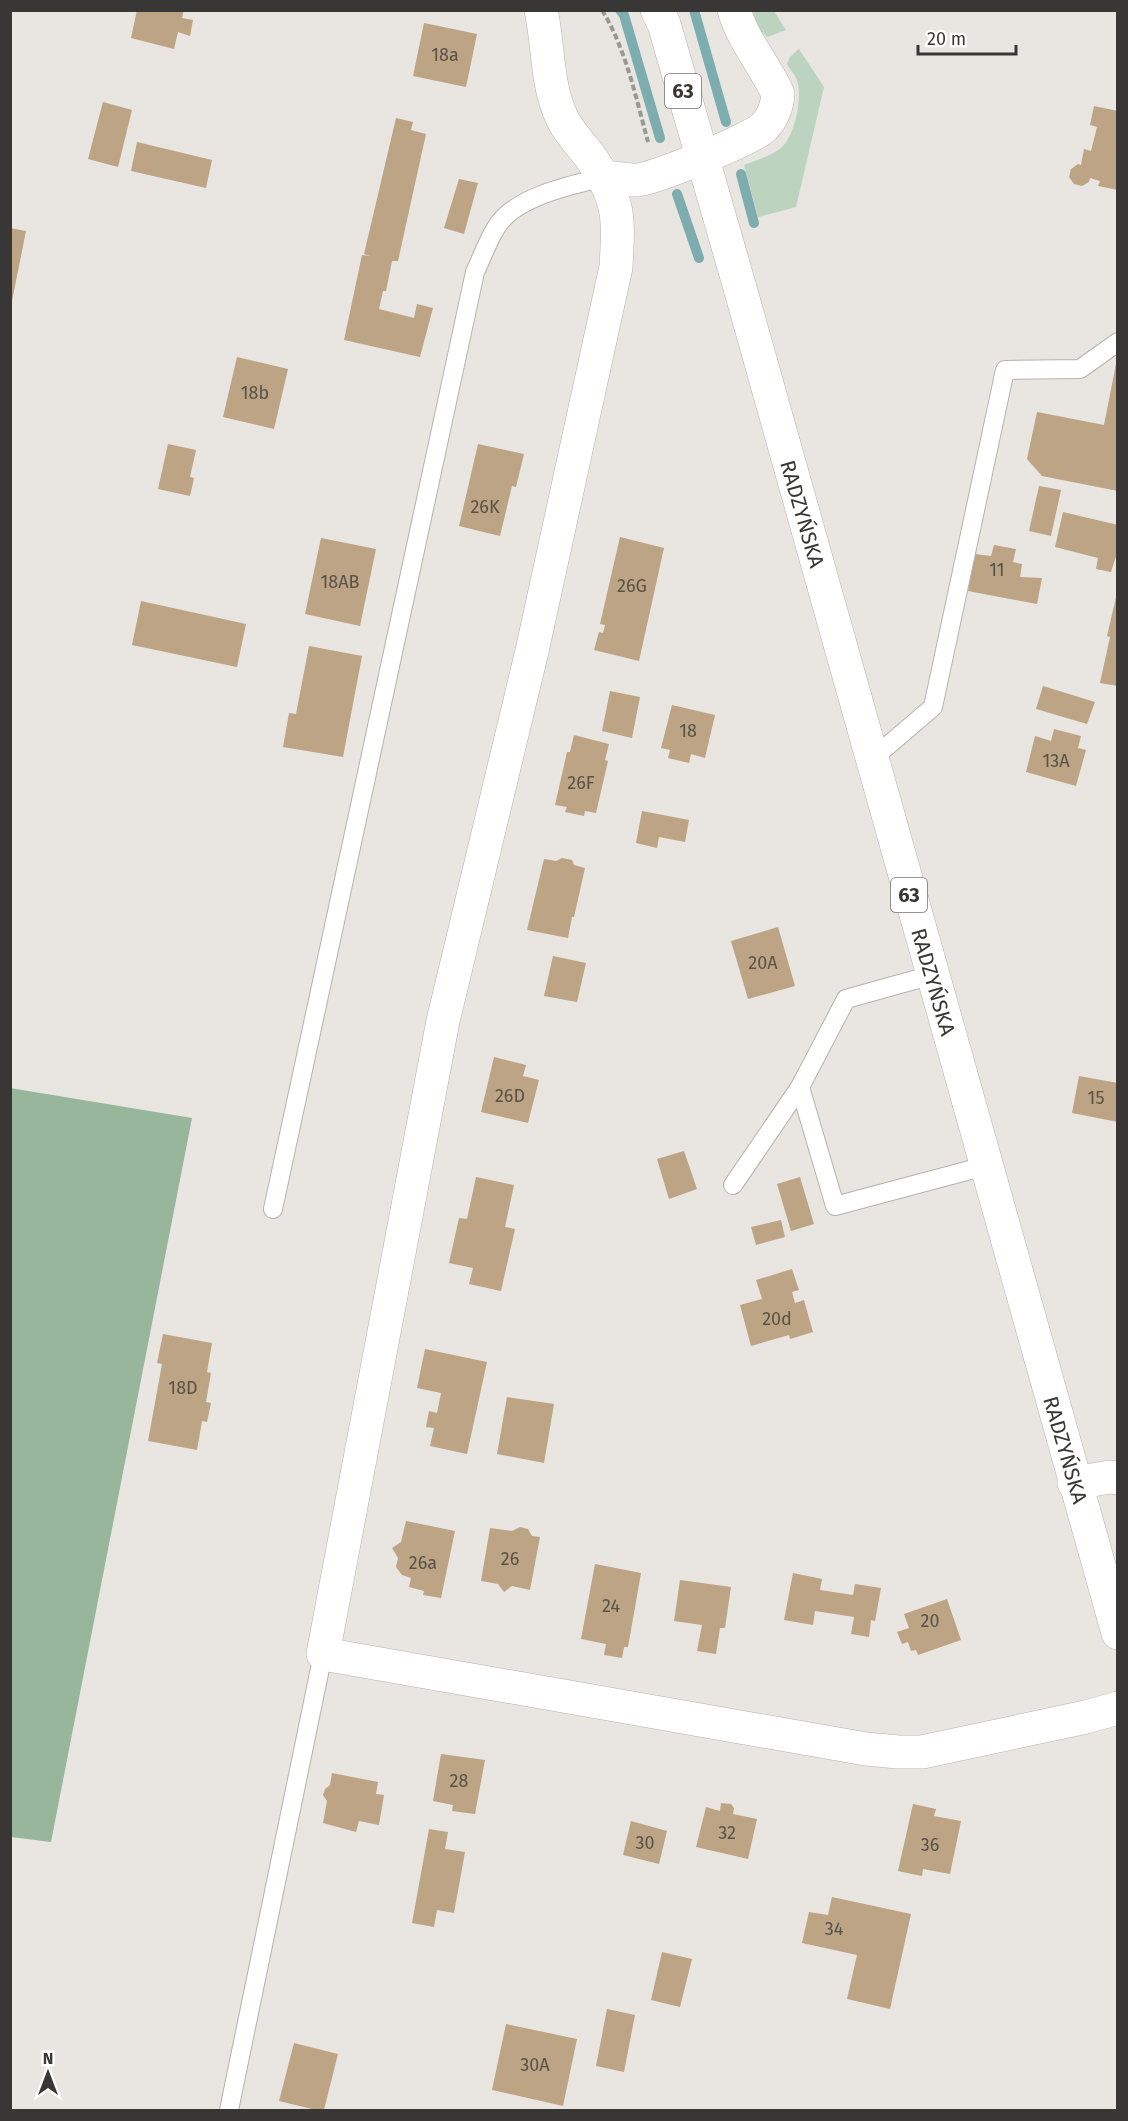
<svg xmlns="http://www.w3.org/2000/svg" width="1128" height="2121" font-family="'Fira Sans',sans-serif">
	<rect width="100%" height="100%" fill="#e9e5e0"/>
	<!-- green -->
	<g fill="#bcd3bf">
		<path d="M 753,11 L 774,11 L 786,30 L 767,37 L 758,28 Z"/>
		<path d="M 799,49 L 824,87 L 796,207 L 758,217 L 744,165 C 756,160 772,156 782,147 C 795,135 803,96 797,80 C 795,75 790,69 787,64 L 790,57 Z"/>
	</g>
	<!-- forest -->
	<path fill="#97b69b" d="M 10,1088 L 192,1118 L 51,1842 L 11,1837 Z"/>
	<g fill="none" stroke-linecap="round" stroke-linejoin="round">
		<!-- stream -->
		<g stroke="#7dadaf" stroke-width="10">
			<path d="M 620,10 L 624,15 L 660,138"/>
			<path d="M 694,10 L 726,122"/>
			<path d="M 741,174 L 754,223"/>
			<path d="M 677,194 L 699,258"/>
		</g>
	</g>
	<!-- building -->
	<g fill="#bca485">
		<path d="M 137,10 L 184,10 L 182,18 L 193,20 L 190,36 L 178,32 L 174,49 L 131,38 Z"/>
		<path d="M 424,23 L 477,34 L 466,87 L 413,76 Z"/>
		<path d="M 103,102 L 132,110 L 118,167 L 88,159 Z"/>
		<path d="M 1094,106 L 1118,111 L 1118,190 L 1098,186 L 1100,181 L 1090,178 L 1089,182 L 1082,186 L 1074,184 L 1069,177 L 1071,169 L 1078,164 L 1081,165 L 1084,149 L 1091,151 L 1097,127 L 1090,125 Z"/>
		<path d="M 396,118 L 413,122 L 411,130 L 426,134 L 398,261 L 392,261 L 386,291 L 383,291 L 379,309 L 414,318 L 417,304 L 433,308 L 420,357 L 344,340 L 362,255 L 370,256 L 364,254 Z"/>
		<path d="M 137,142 L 212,160 L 206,188 L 131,171 Z"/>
		<path d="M 459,179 L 478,183 L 464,234 L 444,228 Z"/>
		<path d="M 10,228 L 26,231 L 12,301 L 10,301 Z"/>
		<path d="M 237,357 L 288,369 L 274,429 L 223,417 Z"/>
		<path d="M 1116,364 L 1118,491 L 1042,476 L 1027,459 L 1037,412 L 1104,425 Z"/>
		<path d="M 168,444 L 196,450 L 190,477 L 194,478 L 190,496 L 158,489 Z"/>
		<path d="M 478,444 L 524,454 L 516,487 L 512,486 L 500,536 L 459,526 Z"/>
		<path d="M 1039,486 L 1061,490 L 1051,536 L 1029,531 Z"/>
		<path d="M 1063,512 L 1118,525 L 1118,550 L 1111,572 L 1096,569 L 1098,558 L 1055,547 Z"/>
		<path d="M 620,537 L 664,548 L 639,661 L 594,650 L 599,632 L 603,633 L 605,625 L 600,624 Z"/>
		<path d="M 321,538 L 376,549 L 360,626 L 305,614 Z"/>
		<path d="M 994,545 L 1016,549 L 1013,562 L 1022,564 L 1020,577 L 1042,578 L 1037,604 L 968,591 L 975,554 L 991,556 Z"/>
		<path d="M 1117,593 L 1118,593 L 1118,686 L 1100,683 L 1110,637 L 1107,636 Z"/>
		<path d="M 141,601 L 246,624 L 237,667 L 132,645 Z"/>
		<path d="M 309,646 L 362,656 L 343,757 L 283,747 L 289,713 L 296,714 Z"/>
		<path d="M 1043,686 L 1095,702 L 1087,724 L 1036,709 Z"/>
		<path d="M 610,691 L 640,697 L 632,738 L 602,731 Z"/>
		<path d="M 672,705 L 715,715 L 705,758 L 691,754 L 689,763 L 668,758 L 670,750 L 661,748 Z"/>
		<path d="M 1054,729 L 1081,736 L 1078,748 L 1086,750 L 1076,786 L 1026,772 L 1035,736 L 1051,741 Z"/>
		<path d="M 574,735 L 609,744 L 605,760 L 608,761 L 596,813 L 585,811 L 584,816 L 565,812 L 567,807 L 555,805 L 567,752 L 570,752 Z"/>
		<path d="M 642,811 L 689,820 L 685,842 L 659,837 L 657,848 L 636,843 Z"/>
		<path d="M 562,858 L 572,860 L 574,865 L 585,868 L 574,917 L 572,917 L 568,938 L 527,930 L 544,859 L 556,861 Z"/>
		<path d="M 778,927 L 795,986 L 748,999 L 731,941 Z"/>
		<path d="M 553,956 L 586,963 L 577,1002 L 544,996 Z"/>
		<path d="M 494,1057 L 526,1065 L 523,1076 L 539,1080 L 528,1123 L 481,1112 Z"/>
		<path d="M 1079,1076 L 1118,1083 L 1118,1122 L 1072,1113 Z"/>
		<path d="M 684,1151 L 697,1189 L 669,1199 L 657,1159 Z"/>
		<path d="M 476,1177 L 514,1185 L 505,1227 L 515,1229 L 501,1291 L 469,1284 L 473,1268 L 449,1263 L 459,1218 L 467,1219 Z"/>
		<path d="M 800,1177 L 814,1224 L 791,1231 L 777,1184 Z"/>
		<path d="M 781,1220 L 785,1237 L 756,1245 L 751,1227 Z"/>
		<path d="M 792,1269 L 799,1290 L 792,1292 L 795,1303 L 804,1300 L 813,1332 L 790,1339 L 789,1335 L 751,1346 L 740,1305 L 762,1299 L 756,1280 Z"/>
		<path d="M 163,1334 L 212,1343 L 207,1372 L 211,1373 L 206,1402 L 211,1403 L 207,1422 L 202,1421 L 197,1450 L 148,1441 L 162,1364 L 157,1363 Z"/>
		<path d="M 425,1349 L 487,1362 L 467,1454 L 430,1446 L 434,1428 L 426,1427 L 429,1411 L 437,1413 L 441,1393 L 417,1388 Z"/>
		<path d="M 507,1397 L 554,1404 L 544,1463 L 497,1454 Z"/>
		<path d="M 406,1521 L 455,1531 L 441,1598 L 423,1595 L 424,1591 L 409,1587 L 411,1578 L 402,1575 L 396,1567 L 398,1558 L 392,1548 L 401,1542 Z"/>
		<path d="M 520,1527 L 528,1529 L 532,1536 L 540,1537 L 530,1590 L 512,1586 L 504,1592 L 498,1584 L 481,1581 L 490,1528 L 512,1531 Z"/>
		<path d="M 595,1564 L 641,1573 L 628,1647 L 624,1647 L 622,1658 L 604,1655 L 606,1644 L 581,1639 Z"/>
		<path d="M 793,1573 L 822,1579 L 820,1590 L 853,1595 L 855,1584 L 881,1588 L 875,1621 L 871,1620 L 869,1637 L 851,1634 L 854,1617 L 815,1611 L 813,1625 L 784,1620 Z"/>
		<path d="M 680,1580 L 731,1587 L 725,1628 L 720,1628 L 716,1654 L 697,1651 L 702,1625 L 674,1621 Z"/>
		<path d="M 947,1599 L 961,1640 L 918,1655 L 916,1650 L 911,1651 L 908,1642 L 902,1644 L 897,1632 L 909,1628 L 904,1614 Z"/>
		<path d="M 441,1754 L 485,1760 L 475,1814 L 452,1811 L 453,1805 L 433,1801 Z"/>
		<path d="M 332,1773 L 378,1782 L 376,1794 L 384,1795 L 379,1825 L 359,1821 L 356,1832 L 323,1823 L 327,1801 L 323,1795 L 325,1789 L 330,1785 Z"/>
		<path d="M 721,1803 L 731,1804 L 734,1808 L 733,1814 L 757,1819 L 748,1859 L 696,1847 L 706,1807 L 720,1811 Z"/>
		<path d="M 913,1804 L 936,1809 L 934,1816 L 961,1821 L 950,1874 L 923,1869 L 922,1876 L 898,1871 Z"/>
		<path d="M 631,1821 L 667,1831 L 659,1864 L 623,1855 Z"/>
		<path d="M 429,1829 L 448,1832 L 445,1849 L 465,1852 L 454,1913 L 437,1910 L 434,1927 L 412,1923 Z"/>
		<path d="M 832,1897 L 911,1914 L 890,2009 L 847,1999 L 857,1955 L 802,1943 L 809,1912 L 828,1915 Z"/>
		<path d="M 662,1952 L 692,1959 L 680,2007 L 651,2000 Z"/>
		<path d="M 607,2009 L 635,2015 L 624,2072 L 596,2066 Z"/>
		<path d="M 506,2024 L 577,2039 L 563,2106 L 492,2090 Z"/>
		<path d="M 294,2043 L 338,2054 L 324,2110 L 316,2110 L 279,2101 Z"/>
	</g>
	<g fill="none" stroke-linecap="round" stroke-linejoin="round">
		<defs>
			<g id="lane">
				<path d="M 871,760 L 933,707 L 1005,370 L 1080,369 L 1118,342"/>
				<path d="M 800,1087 L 835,1206 L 985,1166"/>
				<path d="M 733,1185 L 800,1087 L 846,999 L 932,975"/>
				<path d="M 273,1209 L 475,272 C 482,258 490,234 500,222 C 520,196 574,184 605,177"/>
				<path d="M 229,2110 L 323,1654"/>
			</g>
			<g id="street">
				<path d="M 541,10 C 549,47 546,84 562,118 C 568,131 580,144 589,155 C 620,199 619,216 616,267 L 532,651 L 443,1021 L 323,1654 L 866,1749 L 898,1752 L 922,1752 L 1086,1717 L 1118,1708"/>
				<path d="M 605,177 C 615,178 626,180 637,180 C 654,179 752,139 764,127 C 773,118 777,106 778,94 C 765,65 743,41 734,10"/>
				<path d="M 1074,1483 L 1110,1477 L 1118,1478"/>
			</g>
			<path id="primary" d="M 657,10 L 664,24 L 740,288 L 1118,1633"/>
		</defs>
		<!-- lane casing -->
		<use href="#lane" stroke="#b6b2ad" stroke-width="20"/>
		<!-- street casing -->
		<use href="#street" stroke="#b6b2ad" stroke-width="34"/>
		<!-- primary casing -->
		<use href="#primary" stroke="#b6b2ad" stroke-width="34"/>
		<!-- path -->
		<path stroke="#9a9894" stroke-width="4" stroke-dasharray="6 3" stroke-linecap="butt" d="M 602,10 C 626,49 636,98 648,142"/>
		<!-- lane -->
		<use href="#lane" stroke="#fff" stroke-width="18"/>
		<!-- street -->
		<use href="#street" stroke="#fff" stroke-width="33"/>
		<!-- primary -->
		<use href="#primary" stroke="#fff" stroke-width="33"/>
	</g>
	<g text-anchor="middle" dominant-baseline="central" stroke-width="6" stroke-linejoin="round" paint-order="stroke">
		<!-- number labels -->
		<g font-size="18" fill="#595249">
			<text x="445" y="55">18a</text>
			<text x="255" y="393">18b</text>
			<text x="485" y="507">26K</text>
			<text x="997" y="570">11</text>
			<text x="340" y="582">18AB</text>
			<text x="632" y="586">26G</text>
			<text x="688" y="731">18</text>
			<text x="1056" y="761">13A</text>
			<text x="581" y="783">26F</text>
			<text x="763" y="963">20A</text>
			<text x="510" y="1096">26D</text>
			<text x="1096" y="1098">15</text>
			<text x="777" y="1319">20d</text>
			<text x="183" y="1388">18D</text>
			<text x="510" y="1559">26</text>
			<text x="423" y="1563">26a</text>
			<text x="611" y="1606">24</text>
			<text x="930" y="1621">20</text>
			<text x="459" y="1781">28</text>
			<text x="727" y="1833">32</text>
			<text x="645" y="1843">30</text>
			<text x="930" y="1845">36</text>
			<text x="834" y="1929">34</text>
			<text x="535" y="2065">30A</text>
		</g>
		<!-- shield labels -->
		<g fill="#fff" stroke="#747372" stroke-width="1.5">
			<rect x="665" y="74" width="36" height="34" rx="4.5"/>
			<rect x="891" y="878" width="36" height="34" rx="4.5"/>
		</g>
		<g font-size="20" font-weight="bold" fill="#383735">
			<text x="683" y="91">63</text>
			<text x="909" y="895">63</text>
		</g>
		<!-- street labels -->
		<g font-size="21" fill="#383735" stroke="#fff">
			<text transform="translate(802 514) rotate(74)">RADZYŃSKA</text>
			<text transform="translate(933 982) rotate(74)">RADZYŃSKA</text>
			<text transform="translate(1065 1450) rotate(74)">RADZYŃSKA</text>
		</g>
	</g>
	<!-- border -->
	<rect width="1128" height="2121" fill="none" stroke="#383735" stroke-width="24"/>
	<!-- north arrow -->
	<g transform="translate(48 2073)" stroke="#ffffff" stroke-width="4.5" paint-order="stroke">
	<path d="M0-4.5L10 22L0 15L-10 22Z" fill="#383735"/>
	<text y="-9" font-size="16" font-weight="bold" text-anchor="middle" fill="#383735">N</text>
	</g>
	<!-- scale -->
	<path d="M918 45v9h98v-9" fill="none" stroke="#383735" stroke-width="3"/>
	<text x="927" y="45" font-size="18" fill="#383735" stroke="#ffffff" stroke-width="4.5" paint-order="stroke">20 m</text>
</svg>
